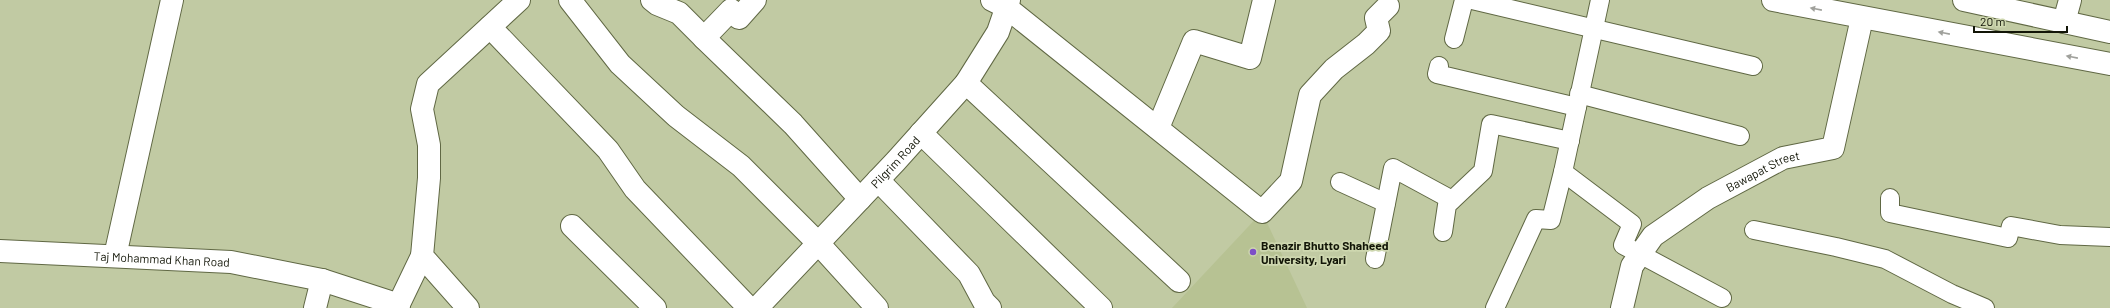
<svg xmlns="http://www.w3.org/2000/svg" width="2110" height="308" font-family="Barlow,sans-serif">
	<rect width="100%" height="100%" fill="#c1caa3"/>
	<!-- built -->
	<path fill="#b7c293" d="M 1262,212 L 1307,308 L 1172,308 Z"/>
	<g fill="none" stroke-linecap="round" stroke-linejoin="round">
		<defs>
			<g id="lane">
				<path d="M 1472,0 L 1753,66"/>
				<path d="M 1600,0 L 1563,172 L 1632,224 L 1623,245 L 1722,298"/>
				<path d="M 1454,39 L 1464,0"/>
				<path d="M 1439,66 L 1437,74 L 1577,107"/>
				<path d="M 1579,94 L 1740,136"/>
				<path d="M 1340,182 L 1386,203"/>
				<path d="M 1890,198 L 1890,213 L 2008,238 L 2011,226 L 2060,235 L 2110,237"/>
				<path d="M 1754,230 L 1836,247 L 1885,259 L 1952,294 L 1985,308"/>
				<path d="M 1443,232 L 1447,205 L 1483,171 L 1491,124 L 1570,141"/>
				<path d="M 1375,259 L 1393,168 L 1452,200"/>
				<path d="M 1495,308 L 1536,219 L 1551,220 L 1563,172"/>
			</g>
			<g id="street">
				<path d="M 570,0 L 620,64 L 676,116 L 741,166 L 818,243 L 877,308"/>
				<path d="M 652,0 L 657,4 L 679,13 L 704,38"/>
				<path d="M 755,0 L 739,18 L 731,10 L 704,38 L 793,124 L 860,199"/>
				<path d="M 992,0 L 1006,7 L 1262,212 L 1291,181 L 1310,95 L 1334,69 L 1366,44 L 1379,31 L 1376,18 L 1388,6"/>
				<path d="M 2064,22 L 2070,0"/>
				<path d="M 490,27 L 608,150 L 635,189 L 749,308"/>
				<path d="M 966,83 L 1179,281"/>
				<path d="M 1158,128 L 1194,41 L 1250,58 L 1264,0"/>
				<path d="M 921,133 L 1101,308"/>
				<path d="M 878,180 L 969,274 L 984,302 L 990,308"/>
				<path d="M 572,226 L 655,308"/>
				<path id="s1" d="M 0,251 L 231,262 L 322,280 L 399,305"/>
				<path d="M 115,256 L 172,0"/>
				<path d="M 315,308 L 322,280"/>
				<path d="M 397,308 L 422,256"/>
				<path d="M 468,308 L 422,256 L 429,178 L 429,145 L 422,109 L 428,84 L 519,0"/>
				<path id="s2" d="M 757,308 L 896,161 L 966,83 L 998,32 L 1009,0"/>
				<path id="s3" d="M 1622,308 L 1632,266 L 1653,236 L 1708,198 L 1783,158 L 1833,148 L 1862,18"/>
			</g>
			<g id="secondary">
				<path d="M 1773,0 L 2110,64"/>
				<path d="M 1964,0 L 2110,32"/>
			</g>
		</defs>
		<!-- lane casing -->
		<use href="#lane" stroke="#606844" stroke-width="20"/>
		<!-- street casing -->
		<use href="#street" stroke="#606844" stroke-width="24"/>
		<!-- secondary casing -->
		<use href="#secondary" stroke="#606844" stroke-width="24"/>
		<!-- lane -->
		<use href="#lane" stroke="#fff" stroke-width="18"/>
		<!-- street -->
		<use href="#street" stroke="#fff" stroke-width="22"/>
		<!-- secondary -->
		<use href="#secondary" stroke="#fff" stroke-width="22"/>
	</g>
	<!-- one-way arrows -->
	<defs><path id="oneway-solid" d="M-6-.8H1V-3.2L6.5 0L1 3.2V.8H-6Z"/></defs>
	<g fill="#a0a19c">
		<use href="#oneway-solid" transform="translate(1816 9) rotate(-169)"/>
		<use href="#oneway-solid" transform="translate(1944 33) rotate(-169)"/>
		<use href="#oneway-solid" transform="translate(2072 57) rotate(-169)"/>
	</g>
	<!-- markers -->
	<circle fill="#7d4ec7" stroke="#ced7af" stroke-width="1.5" cx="1253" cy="252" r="4"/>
	<g text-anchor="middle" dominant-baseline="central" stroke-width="3.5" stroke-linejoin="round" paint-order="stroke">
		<!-- street labels -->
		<g font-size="12" fill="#121507" stroke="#ced7af">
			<text stroke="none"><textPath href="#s2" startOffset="201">Pilgrim Road</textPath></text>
			<text stroke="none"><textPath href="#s3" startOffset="208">Bawapat Street</textPath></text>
			<text stroke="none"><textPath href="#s1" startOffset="162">Taj Mohammad Khan Road</textPath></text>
		</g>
		<!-- poi labels -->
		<g font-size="12" font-weight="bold" fill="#121507" stroke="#ced7af" text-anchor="start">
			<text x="1261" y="245">Benazir Bhutto Shaheed<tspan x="1261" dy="14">University, Lyari</tspan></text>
		</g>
	</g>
	<!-- scale -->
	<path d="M1974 26v6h93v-6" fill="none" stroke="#121507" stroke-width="2"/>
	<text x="1980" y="26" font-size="12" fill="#121507" stroke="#ced7af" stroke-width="3" paint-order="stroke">20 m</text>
</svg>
